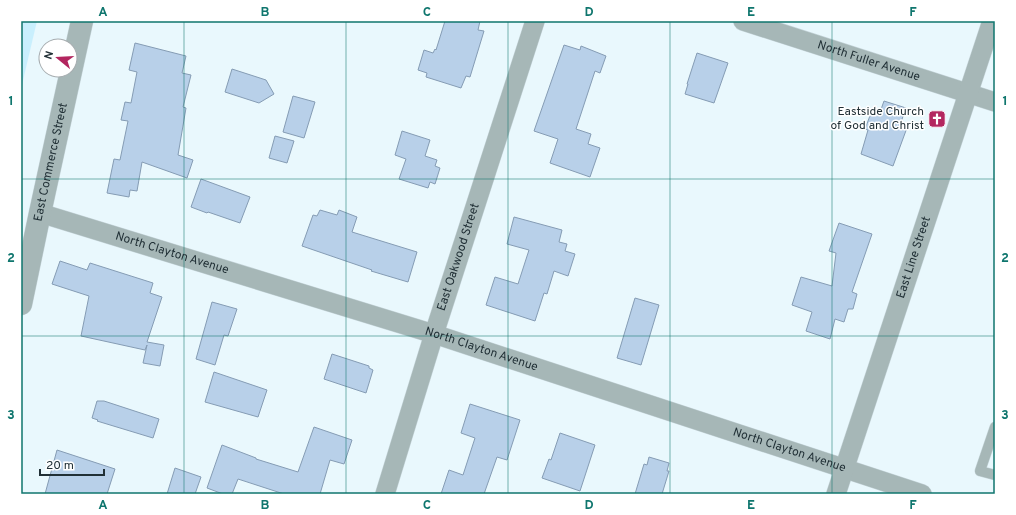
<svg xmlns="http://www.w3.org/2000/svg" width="1016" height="515" font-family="Overpass,sans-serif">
	<rect width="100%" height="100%" fill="#e9f8fd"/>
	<!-- built -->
	<path fill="#c9effd" d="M 21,21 L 37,21 L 21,89 Z"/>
	<!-- building -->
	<g fill="#b8d0e9" stroke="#859cb4">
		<path d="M 445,21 L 480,21 L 478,30 L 484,31 L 470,77 L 466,76 L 461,88 L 426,77 L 427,73 L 418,70 L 424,50 L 433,53 L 435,49 L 436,50 Z"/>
		<path d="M 135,43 L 186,56 L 182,73 L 191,75 L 183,107 L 186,108 L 178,155 L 193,160 L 187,178 L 142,162 L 137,191 L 130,190 L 129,197 L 107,193 L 114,159 L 120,160 L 128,121 L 121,120 L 125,102 L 131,103 L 137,72 L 129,70 Z"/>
		<path d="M 564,45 L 580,50 L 581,46 L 606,56 L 600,73 L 595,71 L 576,129 L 591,134 L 588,144 L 600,148 L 590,177 L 550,163 L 558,139 L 534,131 Z"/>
		<path d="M 697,53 L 728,63 L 714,103 L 685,94 L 688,84 L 687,84 Z"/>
		<path d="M 232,69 L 266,80 L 274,94 L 259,103 L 225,92 Z"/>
		<path d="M 293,96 L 315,102 L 304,138 L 283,132 Z"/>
		<path d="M 884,101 L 906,108 L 901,122 L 908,125 L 893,166 L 861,154 L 868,130 L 865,129 L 871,113 L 879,115 Z"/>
		<path d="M 402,131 L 430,140 L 425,156 L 437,160 L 435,166 L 440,168 L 435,184 L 430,182 L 428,188 L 399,179 L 406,159 L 395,155 Z"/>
		<path d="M 275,136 L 294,141 L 287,163 L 269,158 Z"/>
		<path d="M 201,179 L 250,197 L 240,223 L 208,212 L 207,213 L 191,207 Z"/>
		<path d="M 320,210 L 337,215 L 339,210 L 357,217 L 352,232 L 417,252 L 408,282 L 371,271 L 372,270 L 302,246 L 313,215 L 317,216 Z"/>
		<path d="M 514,217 L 562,230 L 559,242 L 567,244 L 565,251 L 575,254 L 568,276 L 554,271 L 547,294 L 544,293 L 535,321 L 486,305 L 495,277 L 518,284 L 529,250 L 507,244 Z"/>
		<path d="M 839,223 L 872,234 L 852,292 L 857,294 L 853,309 L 848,309 L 844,322 L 835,319 L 830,339 L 806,331 L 812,312 L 792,305 L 801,277 L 832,286 L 836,253 L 829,251 Z"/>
		<path d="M 60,261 L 87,270 L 90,263 L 153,283 L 150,293 L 162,297 L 147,342 L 164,345 L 160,366 L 143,363 L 147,345 L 145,350 L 81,336 L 89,296 L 52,284 Z"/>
		<path d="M 635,298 L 659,305 L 641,365 L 617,358 Z"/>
		<path d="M 212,302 L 237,309 L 228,336 L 224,335 L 215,365 L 196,359 Z"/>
		<path d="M 332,354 L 369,366 L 369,368 L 373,370 L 366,393 L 324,379 Z"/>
		<path d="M 214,372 L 267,390 L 258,417 L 205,402 Z"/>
		<path d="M 97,401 L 104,401 L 159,419 L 153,438 L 97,421 L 98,420 L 92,418 Z"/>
		<path d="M 470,404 L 520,420 L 507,460 L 497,457 L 484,494 L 441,494 L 449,470 L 463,475 L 475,438 L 461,433 Z"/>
		<path d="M 314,427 L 352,440 L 344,464 L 330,460 L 320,494 L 284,494 L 238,479 L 232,494 L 223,494 L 207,488 L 222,445 L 256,458 L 256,459 L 298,472 Z"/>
		<path d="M 560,433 L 595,445 L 580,491 L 542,478 L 549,459 L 551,460 Z"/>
		<path d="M 57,450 L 115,469 L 107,494 L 45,494 Z"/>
		<path d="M 649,457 L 669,463 L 667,471 L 669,471 L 662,494 L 635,494 L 644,464 L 647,465 Z"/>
		<path d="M 175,468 L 201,477 L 195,494 L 167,494 Z"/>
	</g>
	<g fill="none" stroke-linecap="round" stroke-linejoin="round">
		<defs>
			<path id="service" d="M 995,427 L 980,471 L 995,475"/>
			<g id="minor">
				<path id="s1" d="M 743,21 L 995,102"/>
				<path id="s2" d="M 40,213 L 434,334 L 922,494"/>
				<path id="s3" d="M 385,494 L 434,334 L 535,21"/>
				<path id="s4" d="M 836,494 L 992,21"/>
			</g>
			<g id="tertiary">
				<path id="s5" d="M 21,304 L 40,213 L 82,21"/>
			</g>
		</defs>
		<!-- service casing -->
		<use href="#service" stroke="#c5d4d9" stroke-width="11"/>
		<!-- minor casing -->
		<use href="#minor" stroke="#c5d4d9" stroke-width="20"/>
		<!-- tertiary casing -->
		<use href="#tertiary" stroke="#c5d4d9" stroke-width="23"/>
		<!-- service -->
		<use href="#service" stroke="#a6b7b7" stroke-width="10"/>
		<!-- minor -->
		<use href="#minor" stroke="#a6b7b7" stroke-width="19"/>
		<!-- tertiary -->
		<use href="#tertiary" stroke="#a6b7b7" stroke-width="22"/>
	</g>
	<!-- grid -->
	<path fill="none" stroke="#0f766e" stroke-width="1" stroke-opacity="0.55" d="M 184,21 L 184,494M 346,21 L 346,494M 508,21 L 508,494M 670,21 L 670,494M 832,21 L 832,494M 21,179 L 995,179M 21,336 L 995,336"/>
	<!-- icons -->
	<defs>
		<symbol id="church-square" viewBox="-11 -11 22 22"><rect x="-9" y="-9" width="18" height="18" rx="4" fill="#b3265f" stroke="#fff"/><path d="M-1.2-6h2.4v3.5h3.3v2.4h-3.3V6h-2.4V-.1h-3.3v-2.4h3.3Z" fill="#fff"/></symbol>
	</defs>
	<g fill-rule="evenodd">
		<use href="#church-square" x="927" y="109" width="20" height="20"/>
	</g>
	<g text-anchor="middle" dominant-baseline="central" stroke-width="3" stroke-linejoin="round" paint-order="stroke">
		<!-- street labels -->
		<g font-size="12" fill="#213036" stroke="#fff">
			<text stroke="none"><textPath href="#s1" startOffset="132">North Fuller Avenue</textPath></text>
			<text stroke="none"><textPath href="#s5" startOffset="145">East Commerce Street</textPath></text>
			<text stroke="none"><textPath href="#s2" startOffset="138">North Clayton Avenue</textPath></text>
			<text stroke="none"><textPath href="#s3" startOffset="248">East Oakwood Street</textPath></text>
			<text stroke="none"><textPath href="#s4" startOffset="249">East Line Street</textPath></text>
			<text stroke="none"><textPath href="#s2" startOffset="462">North Clayton Avenue</textPath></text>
			<text stroke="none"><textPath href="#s2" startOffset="786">North Clayton Avenue</textPath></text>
		</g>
		<!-- poi labels -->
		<g font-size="12" fill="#213036" stroke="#fff" text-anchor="end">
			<text x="924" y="112">Eastside Church<tspan x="924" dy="14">of God and Christ</tspan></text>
		</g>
	</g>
	<!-- border -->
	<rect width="1016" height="515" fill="none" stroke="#ffffff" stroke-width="44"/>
	<!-- north arrow -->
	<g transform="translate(58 58) rotate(288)"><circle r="19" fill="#ffffff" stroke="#a6acaf"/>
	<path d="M0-3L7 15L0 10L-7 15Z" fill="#b3265f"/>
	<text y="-6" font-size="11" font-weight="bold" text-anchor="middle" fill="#213036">N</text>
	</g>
	<!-- scale -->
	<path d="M40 469v6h64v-6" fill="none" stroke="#213036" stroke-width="2"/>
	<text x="46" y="469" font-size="12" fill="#213036" stroke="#ffffff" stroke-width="3" paint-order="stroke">20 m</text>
	<rect x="22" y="22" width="972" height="471" fill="none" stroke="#0f766e" stroke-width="1.5"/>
	<g font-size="13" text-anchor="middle" font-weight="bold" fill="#0f766e">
		<text x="103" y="16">A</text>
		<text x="265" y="16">B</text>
		<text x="427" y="16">C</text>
		<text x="589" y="16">D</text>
		<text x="751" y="16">E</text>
		<text x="913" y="16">F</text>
		<text x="11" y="105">1</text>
		<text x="1005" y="105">1</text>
		<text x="11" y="262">2</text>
		<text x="1005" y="262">2</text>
		<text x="11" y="419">3</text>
		<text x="1005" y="419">3</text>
		<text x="103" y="509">A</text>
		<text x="265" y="509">B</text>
		<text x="427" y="509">C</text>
		<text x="589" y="509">D</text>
		<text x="751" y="509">E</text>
		<text x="913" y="509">F</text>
	</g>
</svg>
